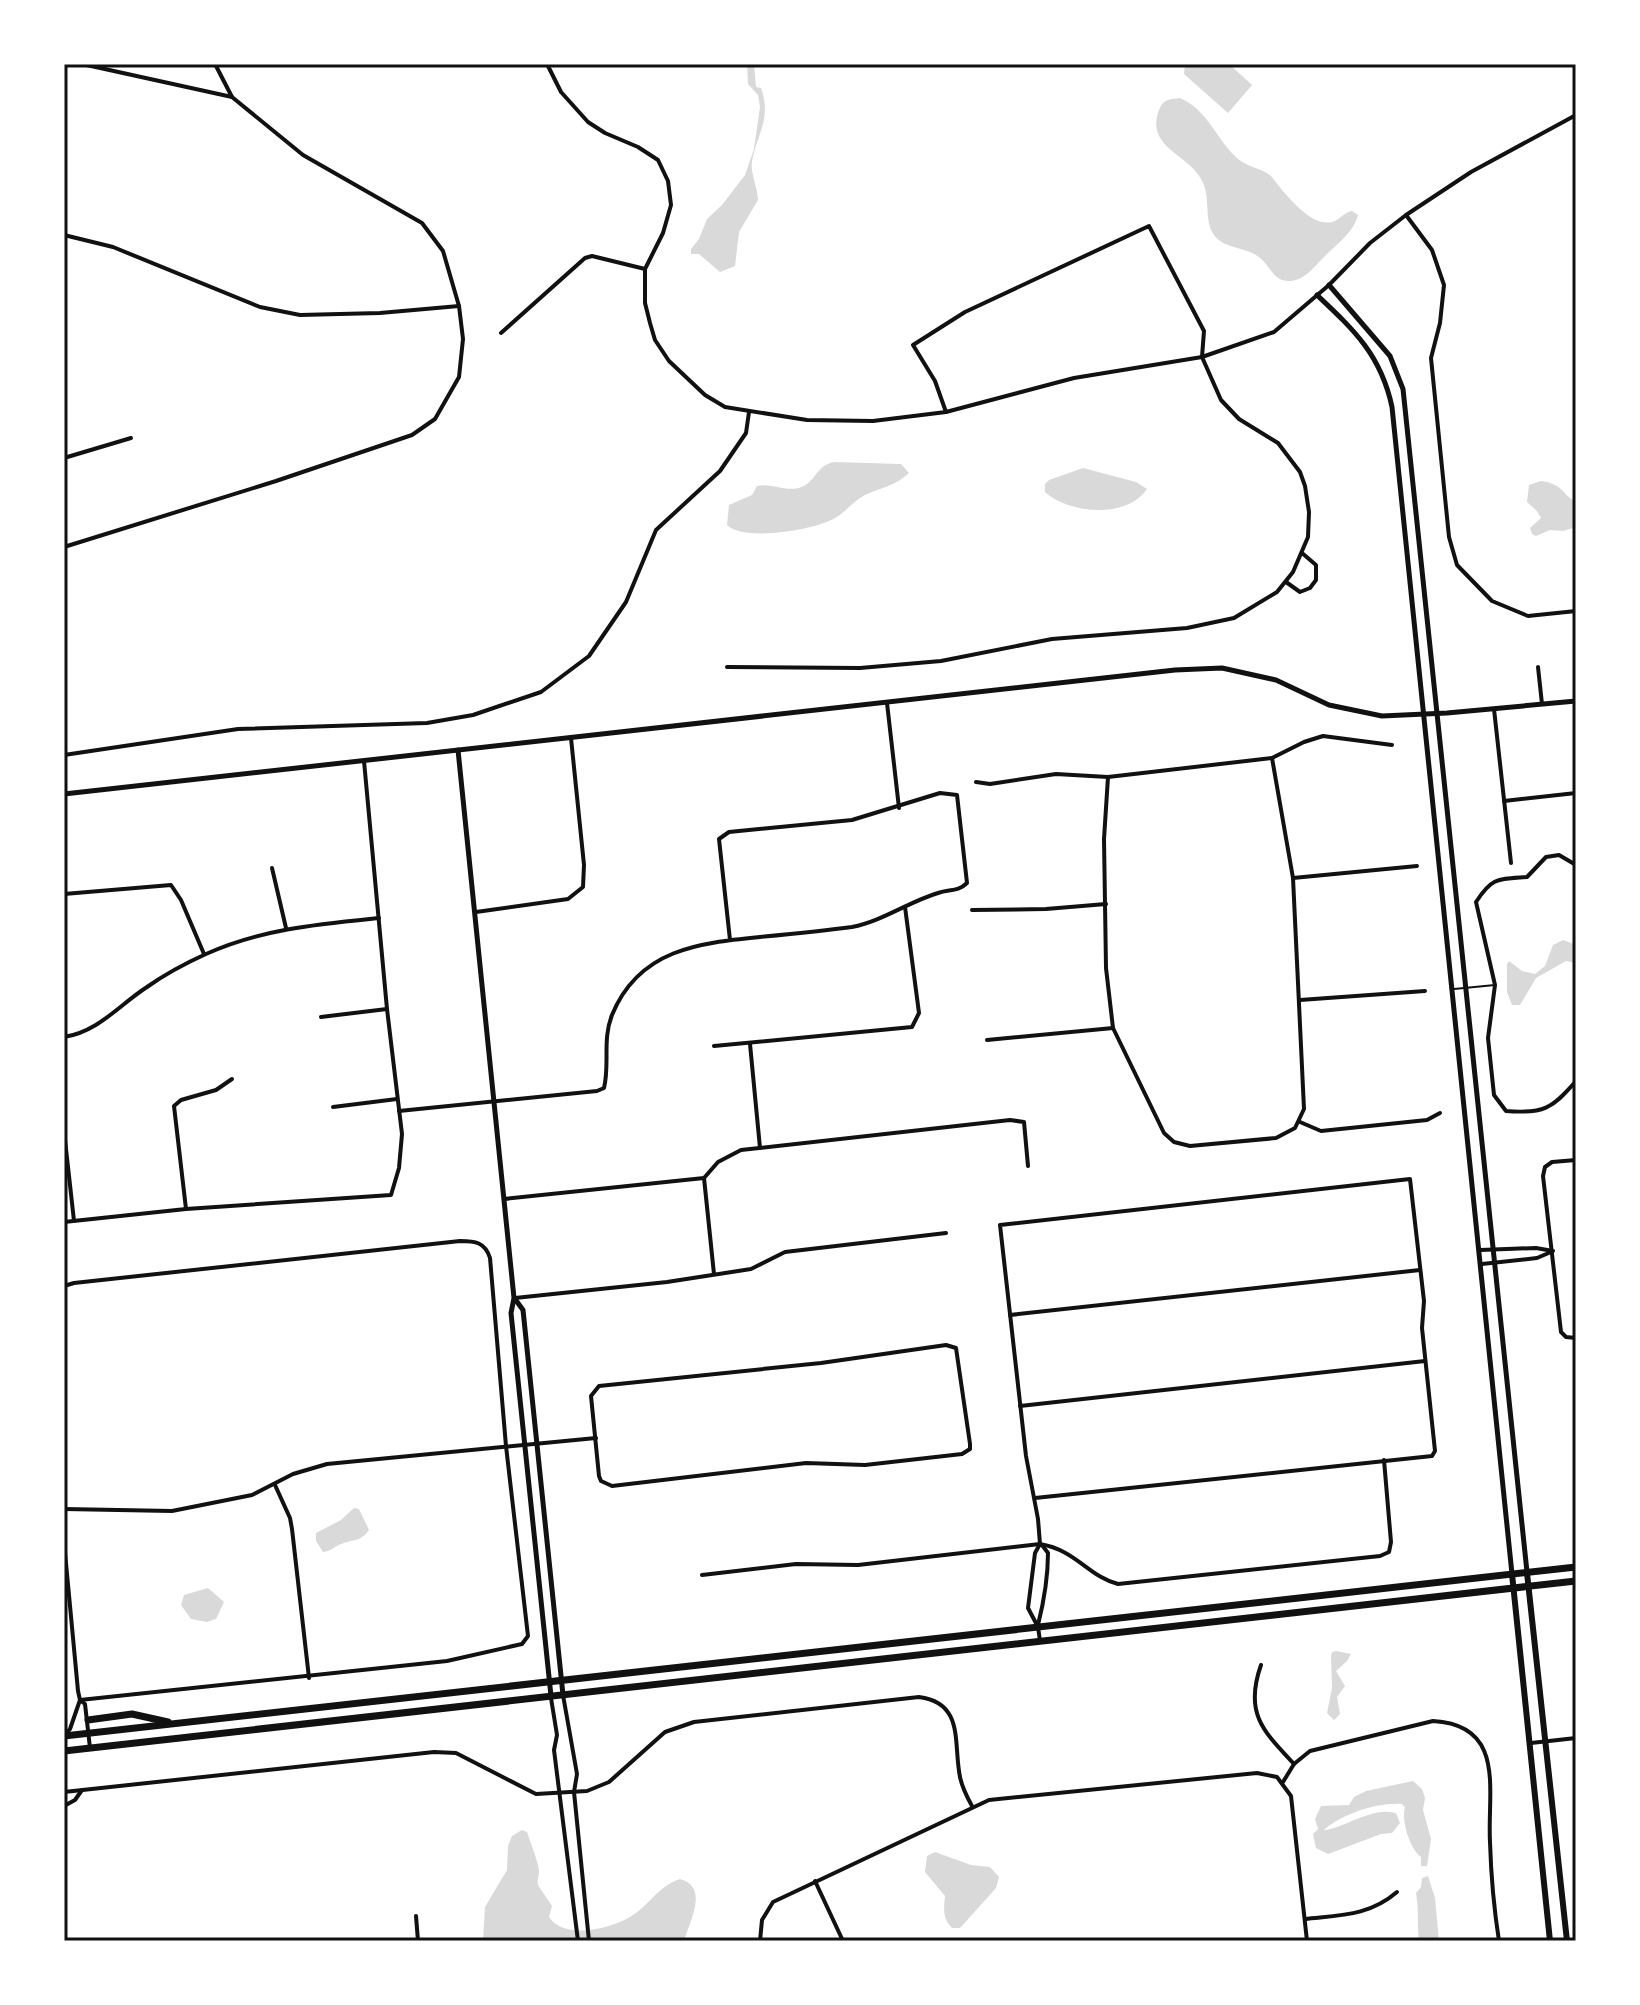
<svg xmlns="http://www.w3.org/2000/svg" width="1640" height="2005" font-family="Quicksand,sans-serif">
	<rect width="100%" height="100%" fill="#fff"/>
	<!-- water -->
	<g fill="#d9d9d9">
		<path d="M 747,64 L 754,64 L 756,87 L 761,88 C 772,118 757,134 752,162 C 750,173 758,188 758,200 L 739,232 L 735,266 L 720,272 L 699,254 L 691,254 L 691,249 L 699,239 L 707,219 L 722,205 L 745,175 L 754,149 L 760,107 L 758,95 L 748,84 Z"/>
		<path d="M 1185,64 L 1229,64 L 1252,85 L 1228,113 L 1184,74 Z"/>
		<path d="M 1180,98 C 1208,110 1216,139 1237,158 C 1248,168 1260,167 1271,176 C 1283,191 1312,231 1335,221 C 1342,217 1344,213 1352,211 L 1358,215 C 1354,232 1336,245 1324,257 C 1315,266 1304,281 1290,281 C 1273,282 1271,266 1259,257 C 1244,246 1221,249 1212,232 C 1204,215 1211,195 1201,179 C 1188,155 1147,147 1158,113 C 1162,100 1168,99 1180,98 Z"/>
		<path d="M 834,462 L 901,464 L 909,473 C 897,485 880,488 865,495 C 853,501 846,512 835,518 C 816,530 743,542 727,525 L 729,505 L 752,495 L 757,486 C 772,482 788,494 804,486 C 817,479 816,466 834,462 Z"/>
		<path d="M 1083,468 L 1136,482 L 1147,489 C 1127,519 1069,514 1045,492 L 1045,484 L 1049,480 Z"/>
		<path d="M 1541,481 C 1565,484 1564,498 1576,501 L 1576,527 L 1563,531 L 1550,530 L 1536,536 L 1532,534 L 1530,528 L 1541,518 L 1537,511 L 1527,502 L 1529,485 Z"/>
		<path d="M 1563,940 L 1576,945 L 1576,963 L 1566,961 L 1536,978 L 1520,1005 L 1512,1005 L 1507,992 L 1507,964 L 1509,961 L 1522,971 L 1535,974 L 1545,966 L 1553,945 Z"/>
		<path d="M 354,1508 L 359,1509 L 369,1530 C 361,1542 353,1539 341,1544 C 333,1547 332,1551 323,1552 L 316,1541 L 316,1533 L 341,1520 Z"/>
		<path d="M 208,1588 L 224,1602 L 216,1619 L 207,1622 L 191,1619 L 181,1605 L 184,1595 Z"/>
		<path d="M 1336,1651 L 1351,1654 L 1347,1661 L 1336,1671 L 1345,1686 L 1337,1697 L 1340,1714 L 1334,1720 L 1327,1713 L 1332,1688 L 1331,1656 L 1332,1652 Z"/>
		<path d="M 1413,1781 L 1422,1789 L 1425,1798 L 1423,1810 L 1431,1839 L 1427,1866 L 1421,1866 L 1421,1857 C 1410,1849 1401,1821 1405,1807 L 1402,1804 C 1377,1802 1342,1814 1324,1830 C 1345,1828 1372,1806 1396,1813 L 1400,1823 L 1392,1833 L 1381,1834 L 1328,1854 L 1316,1848 L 1313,1834 L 1318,1829 L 1315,1819 L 1321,1806 L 1349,1805 L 1354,1797 L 1366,1791 Z"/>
		<path d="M 522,1830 L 527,1832 C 530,1842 538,1860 539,1871 C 539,1876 537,1880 538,1885 L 552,1906 L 549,1917 C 564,1940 610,1929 630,1917 C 649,1906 658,1886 680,1879 C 710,1887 689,1922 684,1941 L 483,1941 L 485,1907 L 507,1870 L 508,1846 L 512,1836 Z"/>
		<path d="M 935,1852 L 971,1865 L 990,1867 L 999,1877 L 996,1888 L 960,1928 L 952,1928 C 942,1918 944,1908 945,1896 L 925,1872 L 927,1856 Z"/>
		<path d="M 1428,1876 L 1435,1898 L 1439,1941 L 1419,1941 C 1417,1924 1419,1909 1416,1893 L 1421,1887 L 1422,1878 Z"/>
	</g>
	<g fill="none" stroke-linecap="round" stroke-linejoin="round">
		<!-- service -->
		<path stroke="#111" stroke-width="2" d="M 1454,989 L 1495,985"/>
		<!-- minor -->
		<g stroke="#111" stroke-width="4">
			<path d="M 82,64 L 232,97"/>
			<path d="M 547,64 L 561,92 L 588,122 L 605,133 L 638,147 L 658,160 L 668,181 L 671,205 L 663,233 L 645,269 L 645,303 L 650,323 L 655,340 L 669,361 L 705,395 L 725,407 L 807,420 L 873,421 L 946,412 L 1074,378 L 1202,357 L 1274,332 L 1329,285 L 1370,243 L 1406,215 L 1471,172 L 1576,115"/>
			<path d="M 1406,215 L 1432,250 L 1444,285 L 1440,323 L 1431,358 L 1449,537 L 1457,565 L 1492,601 L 1528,616 L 1576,611"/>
			<path d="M 64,235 L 113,247 L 260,307 L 300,315 L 380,313 L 459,306"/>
			<path d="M 501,333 L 585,258 L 592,256 L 645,269"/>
			<path d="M 64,458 L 131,438"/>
			<path d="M 64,547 L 276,481 L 412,435 L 435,419 L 459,377 L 463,339 L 459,306 L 443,251 L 422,223 L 303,155 L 232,97 L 215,64"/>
			<path d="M 1286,582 L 1300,592 L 1310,588 L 1316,580 L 1316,565 L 1302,553"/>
			<path d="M 727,667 L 860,668 L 941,661 L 1052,639 L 1187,628 L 1234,618 L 1277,592 L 1293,572 L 1308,537 L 1309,512 L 1305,486 L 1300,472 L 1278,443 L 1239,419 L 1221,400 L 1202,357 L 1204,331 L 1149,226 L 965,312 L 913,345 L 935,381 L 946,412"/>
			<path d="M 1538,667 L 1542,704"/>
			<path d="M 887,703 L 899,808"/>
			<path d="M 1494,709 L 1511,863"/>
			<path d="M 64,755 L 238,729 L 427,723 L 473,715 L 541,692 L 589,656 L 626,602 L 656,530 L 720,471 L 746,433 L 749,412"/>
			<path d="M 1108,777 L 1104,839 L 1106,968 L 1113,1028 L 1164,1133 L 1174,1142 L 1190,1146 L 1276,1138 L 1295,1128 L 1304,1109 L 1293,878 L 1272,758"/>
			<path d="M 976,782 L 990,784 L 1056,774 L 1108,777 L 1272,758 L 1304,742 L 1323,736 L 1392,745"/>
			<path d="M 1504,801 L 1576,793"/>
			<path d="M 1576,865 L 1559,855 L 1546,857 L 1527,877 C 1498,879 1492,877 1476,902 L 1495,985 L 1488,1038 L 1494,1095 L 1506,1111 C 1543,1114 1552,1109 1576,1081"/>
			<path d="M 272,868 L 286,928"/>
			<path d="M 1293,878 L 1417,866"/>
			<path d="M 64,894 L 171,885 L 181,900 L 204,954"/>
			<path d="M 972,910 L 1046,909 L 1106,904"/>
			<path d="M 476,912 L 568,899 L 583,887 L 584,865 L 571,738"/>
			<path d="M 1300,1000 L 1425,991"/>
			<path d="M 321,1017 L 387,1009"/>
			<path d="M 64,1037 C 98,1032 119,1005 147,987 C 164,975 186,963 206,954 C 261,929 319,924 379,918"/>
			<path d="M 987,1040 L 1113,1028"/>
			<path d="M 750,1044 L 760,1148"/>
			<path d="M 714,1046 L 912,1027 L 919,1013 L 905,907"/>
			<path d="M 333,1107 L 397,1099"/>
			<path d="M 399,1111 L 597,1091 L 604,1088 C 610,1064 602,1040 612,1015 C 639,949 699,943 760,937 C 791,934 822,931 852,927 C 883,921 908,902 938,893 C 949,889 958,892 967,883 L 957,795 L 940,793 L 852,820 L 729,832 L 719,839 L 730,940"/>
			<path d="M 1300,1122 L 1321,1131 L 1427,1120 L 1440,1113"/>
			<path d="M 64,1131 L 74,1221"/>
			<path d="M 1576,1160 L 1552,1162 L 1545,1167 L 1543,1176 L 1561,1332 L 1566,1337 L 1576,1338"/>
			<path d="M 704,1178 L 714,1274"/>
			<path d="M 504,1199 L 704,1178 L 718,1162 L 741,1150 L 1010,1120 L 1024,1122 L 1028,1166"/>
			<path d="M 186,1209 L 174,1106 L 181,1100 L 216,1090 L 232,1079"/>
			<path d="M 64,1222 L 186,1209 L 391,1195 L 399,1168 L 402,1134 L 387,1009 L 364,761"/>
			<path d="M 1480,1250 L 1536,1248 L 1553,1251"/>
			<path d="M 1482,1264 L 1537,1258 L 1551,1252"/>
			<path d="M 64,1286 L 74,1283 L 460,1241 C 475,1241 485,1242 490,1258 L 506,1446 L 528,1636 L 522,1644 L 447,1661 L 80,1700"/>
			<path d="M 515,1298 L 667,1282 L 751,1269 L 785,1252 L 946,1233"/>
			<path d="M 1010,1315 L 1420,1270"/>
			<path d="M 946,1345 L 956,1348 L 970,1444 L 970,1449 L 962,1454 L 865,1465 L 806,1463 L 612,1486 L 601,1481 L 599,1476 L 591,1396 L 599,1386 L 821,1363 Z"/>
			<path d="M 1020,1406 L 1425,1361"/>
			<path d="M 275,1485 L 290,1518 L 292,1529 L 309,1678"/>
			<path d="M 1035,1498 L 1432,1456 L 1435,1451 L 1422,1328 L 1424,1301 L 1410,1179 L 1000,1225 L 1026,1456 L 1038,1519 L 1040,1544 L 1035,1553 L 1028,1608 L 1038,1627 L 1040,1641"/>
			<path d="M 64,1509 L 172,1511 L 252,1495 L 293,1474 L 327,1464 L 596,1438"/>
			<path d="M 64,1542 L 78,1691 L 80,1700 L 85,1704 L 90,1748"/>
			<path d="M 702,1575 L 796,1564 L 858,1565 L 1040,1544 C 1076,1550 1089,1577 1118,1584 L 1380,1556 L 1389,1552 L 1391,1542 L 1384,1460"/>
			<path d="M 1038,1625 C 1044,1601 1048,1577 1048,1553 L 1042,1545"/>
			<path d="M 1261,1665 C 1244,1713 1263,1731 1294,1764"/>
			<path d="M 563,1695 L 577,1774 L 574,1792 L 589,1941"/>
			<path d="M 551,1698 L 557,1735 L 554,1750 L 578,1941"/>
			<path d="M 66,1734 L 70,1729 L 80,1700"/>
			<path d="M 1531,1743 L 1576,1738"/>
			<path d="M 1283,1782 L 1294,1764 L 1310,1751 L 1433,1721 C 1507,1725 1487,1792 1490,1842 C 1491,1875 1494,1909 1499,1941"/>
			<path d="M 64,1792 L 434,1752 L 456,1753 L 536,1794 L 587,1791 L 609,1782 L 665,1732 L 694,1722 L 919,1697 C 965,1703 953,1744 960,1777 C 962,1787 967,1797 972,1806"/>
			<path d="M 64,1806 L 75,1800 L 82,1790"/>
			<path d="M 815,1881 L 843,1941"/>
			<path d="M 416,1916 L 418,1941"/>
			<path d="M 1305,1919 C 1341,1915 1369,1916 1397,1892"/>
			<path d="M 760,1941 L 762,1920 L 773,1902 L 989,1800 L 1257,1773 L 1277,1777 L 1291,1796 L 1307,1941"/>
		</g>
		<!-- tertiary -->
		<g stroke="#111" stroke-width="5">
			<path d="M 1329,285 L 1390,356 L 1403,389 L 1527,1572"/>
			<path d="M 1317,295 C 1354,330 1381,355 1392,407 L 1512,1574"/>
			<path d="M 458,750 L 514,1298 L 511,1313 L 551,1696"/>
			<path d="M 64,794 L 1175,670 L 1222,668 L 1276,680 L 1329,705 L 1382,716 L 1447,713 L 1576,701"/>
			<path d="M 515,1299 L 523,1310 L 563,1695"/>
		</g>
		<!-- secondary -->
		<g stroke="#111" stroke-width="6">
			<path d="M 1527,1573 L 1567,1941"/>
			<path d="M 1512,1574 L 1550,1941"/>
		</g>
		<!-- primary -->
		<g stroke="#111" stroke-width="7">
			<path d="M 88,1720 L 132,1714 L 168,1722"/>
			<path d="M 64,1736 L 1576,1567"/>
			<path d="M 64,1751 L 1576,1581"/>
		</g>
	</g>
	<!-- border -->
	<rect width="1640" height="2005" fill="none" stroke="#ffffff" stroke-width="132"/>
	<rect x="66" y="66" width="1508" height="1873" fill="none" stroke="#111" stroke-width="3"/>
</svg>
